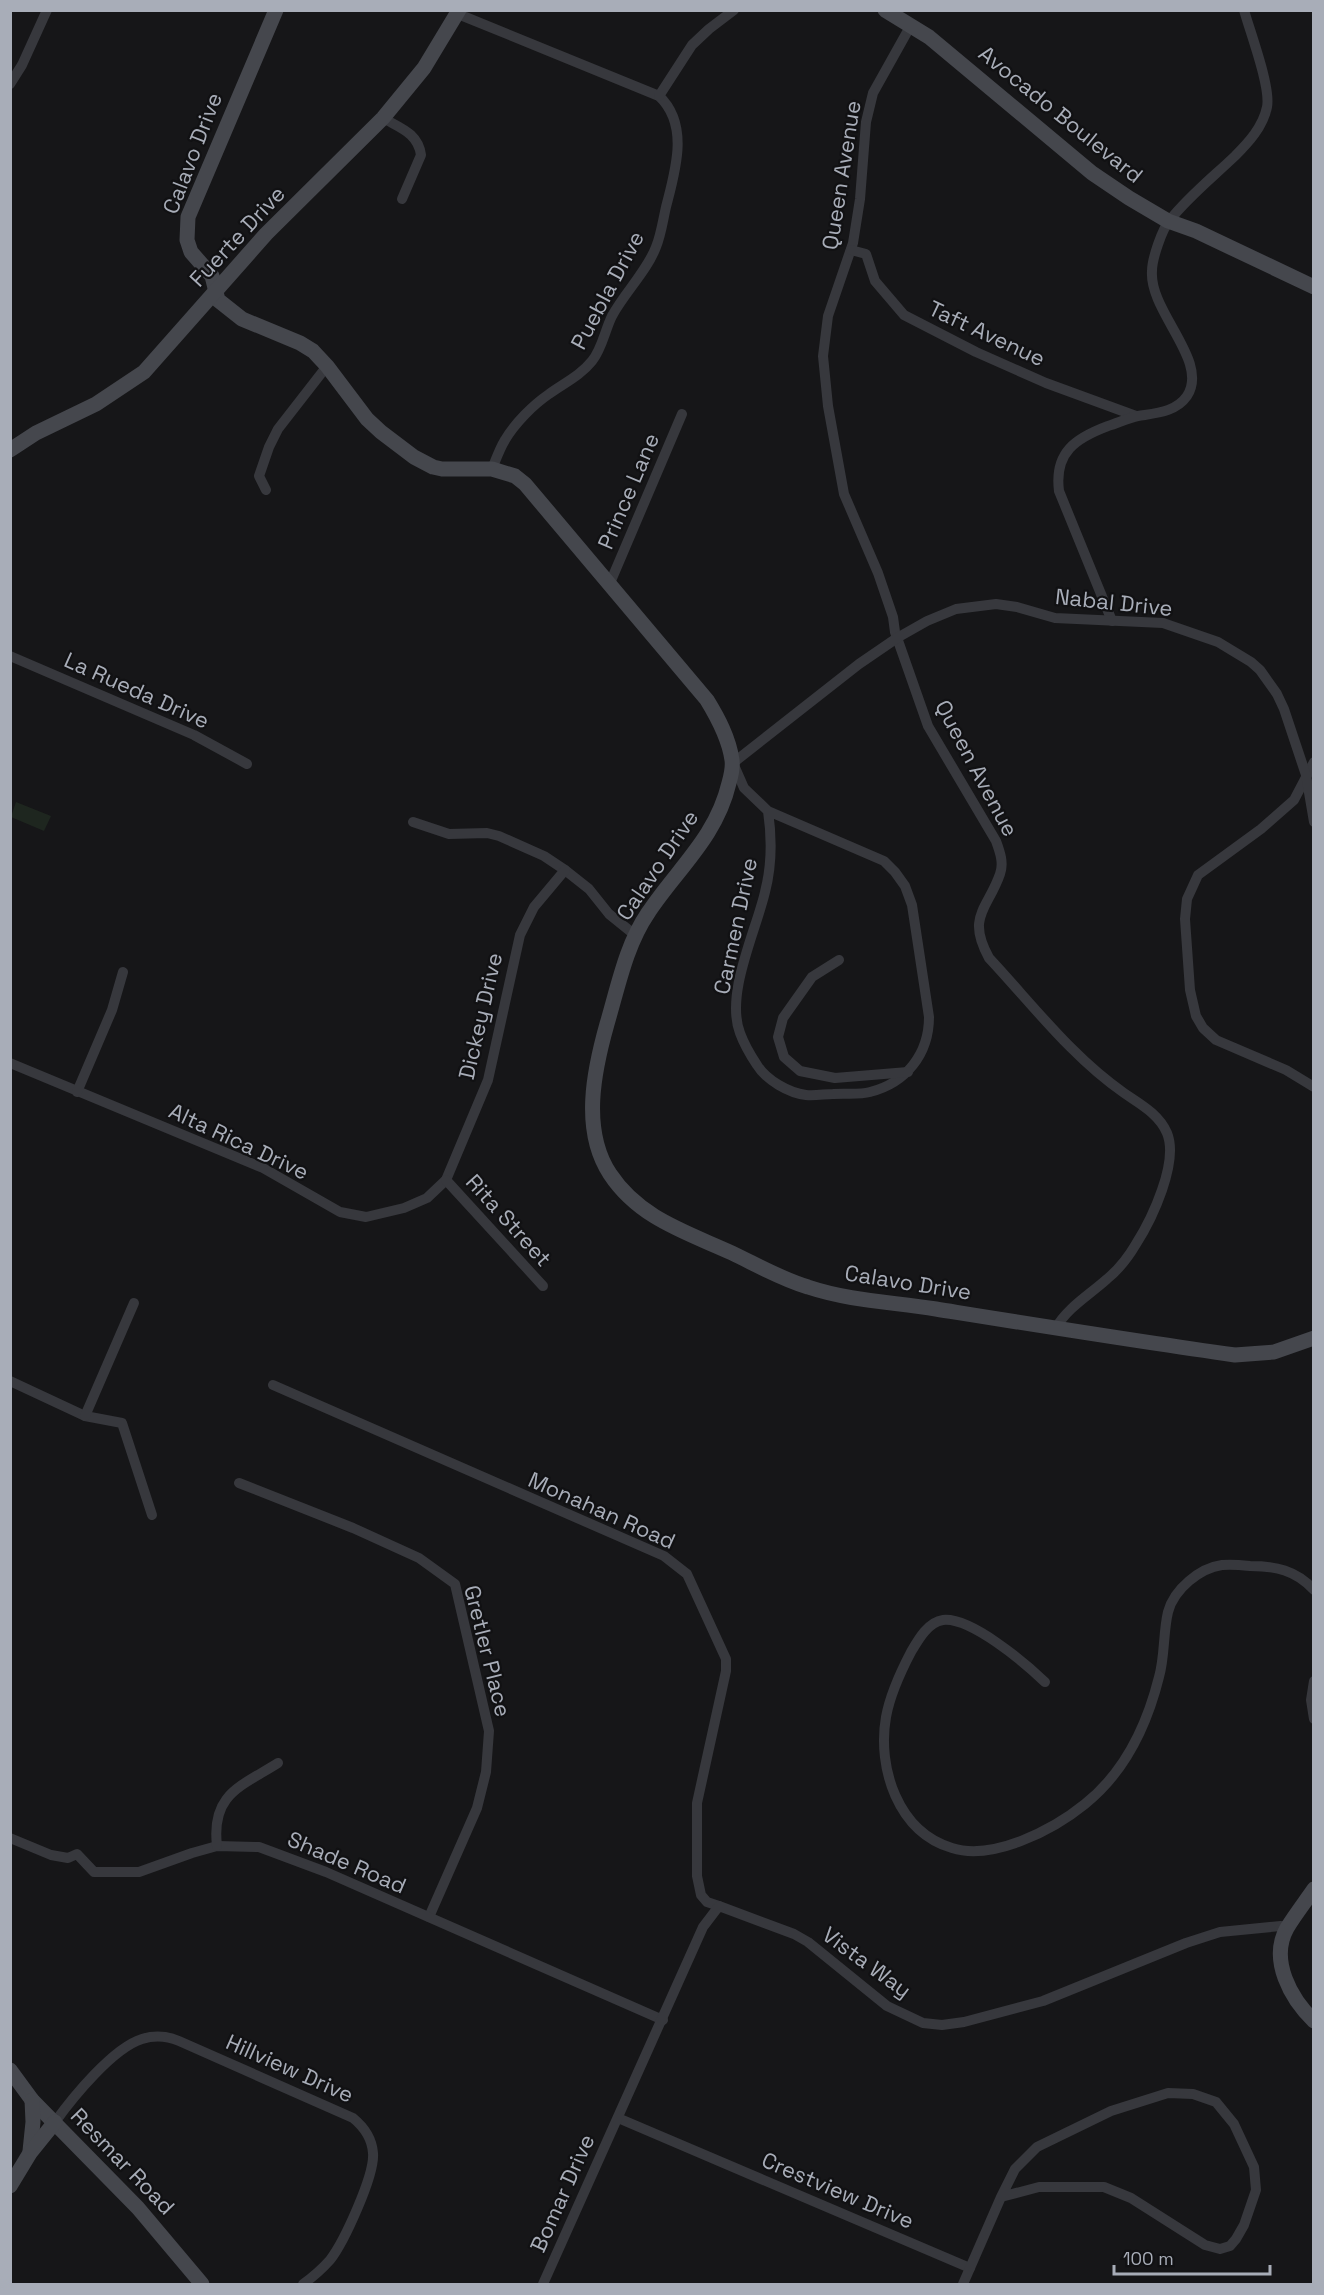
<svg xmlns="http://www.w3.org/2000/svg" width="1324" height="2295" font-family="'Space Grotesk',sans-serif">
	<rect width="100%" height="100%" fill="#161618"/>
	<!-- green -->
	<path fill="#1e261f" d="M 16,802 L 51,816 L 44,831 L 11,817 Z"/>
	<g fill="none" stroke-linecap="round" stroke-linejoin="round">
		<!-- street -->
		<g stroke="#37383d" stroke-width="10">
			<path d="M 458,14 L 659,96 C 690,125 675,172 666,207 C 663,220 661,235 656,247 C 647,271 625,292 612,316 C 605,330 602,349 592,361 C 580,376 564,383 549,394 C 533,405 515,423 505,440 C 500,448 496,459 492,469"/>
			<path d="M 911,25 L 873,93 L 866,122 L 860,199 L 853,243 L 828,316 L 823,356 L 828,406 L 844,494 L 878,573 L 893,617 L 895,632 L 928,726 L 996,841 C 1000,852 1004,863 1000,874 C 988,909 966,916 989,958 C 1032,1004 1072,1057 1124,1093 C 1140,1104 1159,1114 1167,1133 C 1179,1162 1152,1219 1136,1244 C 1129,1256 1118,1270 1107,1279 C 1088,1296 1068,1307 1055,1329"/>
			<path d="M 10,84 L 22,65 L 47,10"/>
			<path d="M 659,96 L 692,45 L 709,29 L 734,10"/>
			<path d="M 383,118 C 400,128 418,133 421,155 L 402,199"/>
			<path d="M 851,250 L 866,254 L 875,281 L 904,315 L 976,352 L 1046,383 L 1136,416"/>
			<path d="M 266,490 L 259,476 L 269,447 L 278,429 L 327,366"/>
			<path d="M 610,583 L 682,414"/>
			<path d="M 1112,621 L 1059,491 C 1054,452 1076,438 1108,426 C 1118,423 1128,418 1138,416 C 1156,413 1176,412 1187,396 C 1210,361 1149,312 1152,271 C 1152,259 1162,229 1170,220 C 1188,197 1213,177 1235,156 C 1248,143 1263,127 1267,107 C 1271,87 1250,32 1244,10"/>
			<path d="M 10,656 L 194,735 L 247,764"/>
			<path d="M 1314,762 L 1294,800 L 1261,829 L 1198,875 L 1187,899 L 1185,919 L 1190,990 L 1196,1016 L 1203,1028 L 1216,1040 L 1286,1070 L 1314,1087"/>
			<path d="M 768,811 L 884,861 L 895,872 L 905,886 L 912,905 L 929,1017 C 929,1054 906,1083 870,1092 C 859,1095 845,1093 833,1094 C 825,1094 815,1096 806,1095 C 789,1093 766,1080 757,1065 C 751,1056 744,1044 740,1033 C 725,994 756,931 765,892 C 772,865 772,838 768,811 L 744,788 L 733,763 L 859,664 L 897,638 L 927,621 L 956,609 L 996,604 L 1017,607 L 1055,618 L 1163,623 L 1218,642 L 1251,662 L 1260,670 L 1277,694 L 1284,709 L 1306,775 L 1314,822"/>
			<path d="M 413,822 L 449,834 L 487,833 L 499,836 L 544,856 L 565,870 L 589,889 L 609,914 L 635,935"/>
			<path d="M 839,960 L 812,977 L 783,1018 L 778,1037 L 784,1057 L 800,1071 L 835,1078 L 908,1072"/>
			<path d="M 10,1063 L 263,1168 L 340,1212 L 366,1217 L 404,1208 L 427,1198 L 446,1180 L 488,1080 L 520,935 L 534,907 L 565,870"/>
			<path d="M 77,1092 L 112,1010 L 123,972"/>
			<path d="M 446,1180 L 543,1286"/>
			<path d="M 10,1381 L 85,1416 L 122,1423 L 152,1515"/>
			<path d="M 273,1385 L 664,1556 L 687,1574 L 726,1659 L 726,1671 L 697,1803 L 697,1876 L 701,1895 L 707,1902 L 719,1906"/>
			<path d="M 85,1416 L 134,1303"/>
			<path d="M 239,1483 L 353,1528 L 419,1558 L 455,1584 L 489,1731 L 486,1772 L 477,1808 L 429,1917"/>
			<path d="M 1314,1681 L 1311,1700 L 1314,1719"/>
			<path d="M 1045,1682 C 1025,1663 971,1617 943,1620 C 928,1622 918,1640 911,1652 C 900,1673 890,1695 886,1717 C 877,1768 898,1832 952,1848 C 993,1861 1053,1830 1085,1804 C 1125,1772 1147,1725 1159,1677 C 1165,1656 1163,1633 1168,1612 C 1174,1589 1200,1568 1222,1565 C 1231,1564 1241,1565 1250,1566 C 1275,1566 1296,1570 1314,1590"/>
			<path d="M 10,1838 L 51,1855 L 68,1858 L 77,1854 L 94,1872 L 139,1872 L 192,1853 L 217,1846 L 259,1847 L 326,1872 L 663,2020"/>
			<path d="M 217,1846 C 211,1794 240,1787 278,1763"/>
			<path d="M 618,2118 L 970,2268"/>
			<path d="M 55,2122 C 73,2097 113,2048 142,2039 C 155,2035 167,2036 179,2041 L 353,2118 C 364,2127 372,2139 373,2153 C 375,2175 344,2242 330,2260 C 322,2269 313,2277 303,2284"/>
			<path d="M 543,2284 L 703,1927 L 719,1906 L 794,1934 L 808,1942 L 887,2006 L 923,2023 L 942,2025 L 964,2022 L 1043,2001 L 1186,1943 L 1220,1932 L 1281,1926 L 1286,1929"/>
			<path d="M 963,2284 L 1001,2197 L 1015,2169 L 1037,2147 L 1111,2111 L 1168,2093 L 1193,2094 L 1216,2102 L 1234,2124 L 1254,2167 L 1256,2190 L 1244,2225 L 1236,2239 L 1230,2246 L 1220,2249 L 1205,2245 L 1131,2198 L 1104,2187 L 1039,2187 L 1001,2197"/>
		</g>
		<!-- secondary -->
		<g stroke="#45474d" stroke-width="15">
			<path d="M 276,10 L 188,217 L 187,240 L 191,252 L 212,276 L 218,300 L 242,319 L 300,343 L 313,351 L 327,366 L 367,419 L 381,432 L 414,457 L 433,467 L 442,469 L 492,469 L 515,476 L 525,484 L 707,700 C 718,718 729,738 732,760 C 733,767 731,776 729,783 C 716,838 677,869 648,913 C 626,945 618,987 607,1024 C 594,1070 581,1130 610,1174 C 639,1218 686,1232 732,1253 C 757,1265 781,1279 808,1287 C 850,1301 893,1302 936,1309 C 1036,1325 1135,1341 1235,1355 L 1274,1352 L 1314,1338"/>
			<path d="M 885,10 L 929,37 L 1092,173 L 1129,198 L 1168,221 L 1196,231 L 1314,287"/>
			<path d="M 10,450 L 36,433 L 96,404 L 144,372 L 266,234 L 383,118 L 424,68 L 459,10"/>
			<path d="M 1314,1889 C 1305,1902 1295,1915 1287,1928 C 1269,1960 1291,1999 1314,2021"/>
			<path d="M 10,2070 L 32,2100 L 138,2208 L 202,2284"/>
			<path d="M 30,2151 L 33,2122 L 32,2100"/>
			<path d="M 10,2186 L 30,2153 L 55,2122"/>
		</g>
	</g>
	<g text-anchor="middle" dominant-baseline="central" stroke-width="4.5" stroke-linejoin="round" paint-order="stroke">
		<!-- street labels -->
		<g font-size="22" fill="#a8adb8" stroke="#111113">
			<text transform="translate(1061 114) rotate(39)">Avocado Boulevard</text>
			<text transform="translate(192 153) rotate(-69)">Calavo Drive</text>
			<text transform="translate(841 175) rotate(-81)">Queen Avenue</text>
			<text transform="translate(237 236) rotate(-47)">Fuerte Drive</text>
			<text transform="translate(607 290) rotate(-62)">Puebla Drive</text>
			<text transform="translate(987 333) rotate(25)">Taft Avenue</text>
			<text transform="translate(628 491) rotate(-67)">Prince Lane</text>
			<text transform="translate(1114 602) rotate(6)">Nabal Drive</text>
			<text transform="translate(137 690) rotate(24)">La Rueda Drive</text>
			<text transform="translate(977 768) rotate(62)">Queen Avenue</text>
			<text transform="translate(657 865) rotate(-56)">Calavo Drive</text>
			<text transform="translate(735 926) rotate(-78)">Carmen Drive</text>
			<text transform="translate(480 1016) rotate(-77)">Dickey Drive</text>
			<text transform="translate(239 1141) rotate(25)">Alta Rica Drive</text>
			<text transform="translate(509 1220) rotate(48)">Rita Street</text>
			<text transform="translate(908 1282) rotate(9)">Calavo Drive</text>
			<text transform="translate(602 1510) rotate(24)">Monahan Road</text>
			<text transform="translate(488 1651) rotate(76)">Gretler Place</text>
			<text transform="translate(347 1862) rotate(23)">Shade Road</text>
			<text transform="translate(867 1962) rotate(36)">Vista Way</text>
			<text transform="translate(290 2068) rotate(24)">Hillview Drive</text>
			<text transform="translate(123 2161) rotate(46)">Resmar Road</text>
			<text transform="translate(838 2190) rotate(23)">Crestview Drive</text>
			<text transform="translate(562 2193) rotate(-66)">Bomar Drive</text>
		</g>
	</g>
	<!-- border -->
	<rect width="1324" height="2295" fill="none" stroke="#a8adb8" stroke-width="24"/>
	<!-- scale -->
	<path d="M1114 2265v9h156v-9" fill="none" stroke="#a8adb8" stroke-width="3"/>
	<text x="1123" y="2265" font-size="18" fill="#a8adb8" stroke="#111113" stroke-width="4.5" paint-order="stroke">100 m</text>
</svg>
